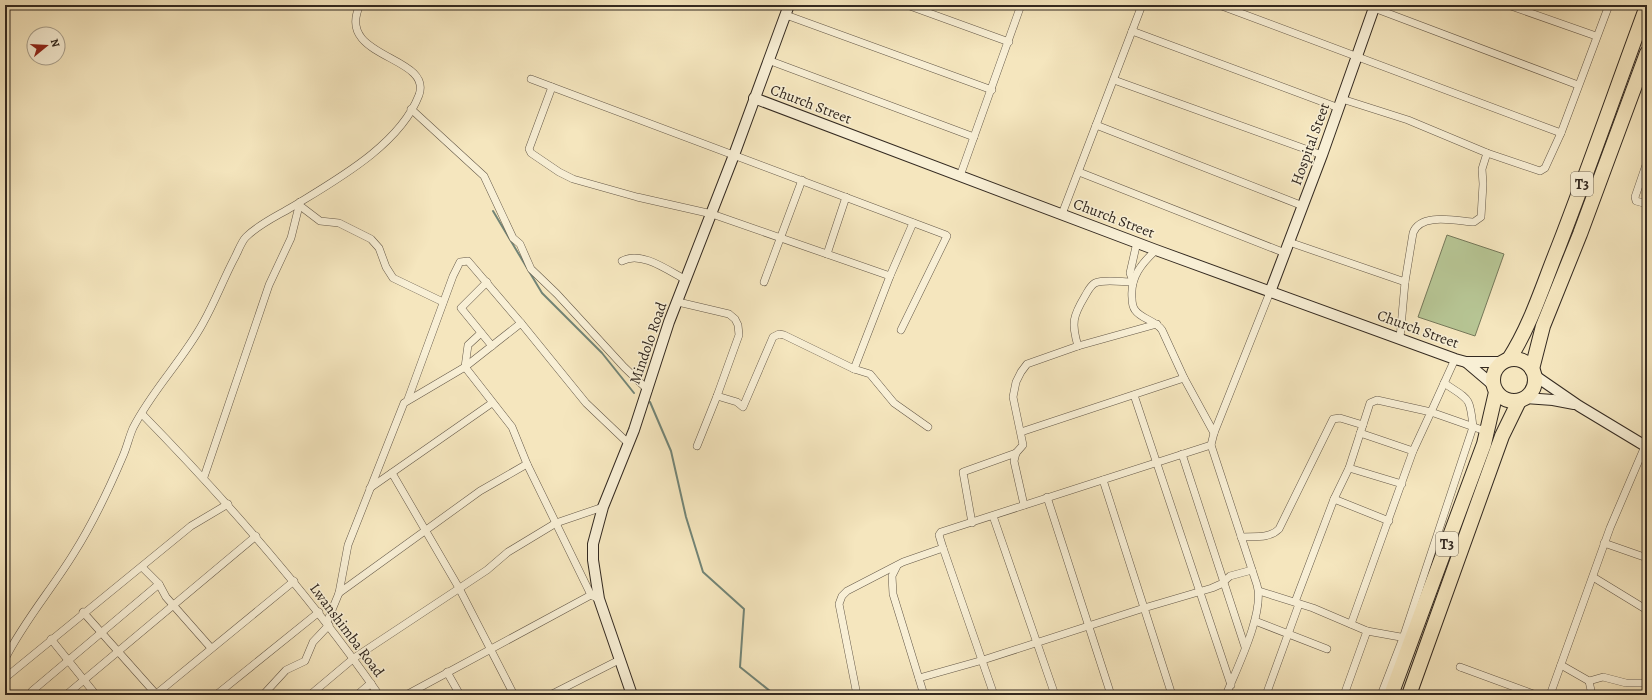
<svg xmlns="http://www.w3.org/2000/svg" width="1652" height="700" font-family="Alegreya,serif">
	<rect width="100%" height="100%" fill="#f5e6be"/>
	<filter id="stains"><feTurbulence type="fractalNoise" baseFrequency=".005" numOctaves="4"/><feColorMatrix values="0 0 0 0 .2 0 0 0 0 .09 0 0 0 0 .02 0 0 0 .5 -.17"/></filter>
	<radialGradient id="worn" r=".72"><stop offset=".6" stop-color="#630" stop-opacity="0"/><stop offset="1" stop-color="#630" stop-opacity=".3"/></radialGradient>
	<!-- green -->
	<path fill="#b7c695" stroke="#75785a" d="M 1447,235 L 1504,254 L 1475,336 L 1418,317 Z"/>
	<g fill="none" stroke-linecap="round" stroke-linejoin="round">
		<!-- stream -->
		<g stroke="#728476" stroke-width="2">
			<path d="M 493,211 L 542,293 L 602,353 L 634,393"/>
			<path d="M 650,402 L 671,451 L 686,517 L 703,572 L 744,609 L 740,667 L 775,695"/>
		</g>
		<defs>
			<g id="street">
				<path d="M 907,5 L 1009,42"/>
				<path d="M 1219,5 L 1561,133 L 1545,168 L 1540,171 L 1487,153"/>
				<path d="M 1366,5 L 1578,85"/>
				<path d="M 1508,5 L 1596,36"/>
				<path d="M 786,15 L 992,90"/>
				<path d="M 1132,31 L 1339,108"/>
				<path d="M 768,60 L 974,137"/>
				<path d="M 531,79 L 946,235 L 947,236 L 901,330"/>
				<path d="M 1114,80 L 1322,155"/>
				<path d="M 552,87 L 529,149 L 531,153 L 559,172 L 573,179 L 637,197 L 712,214 L 890,276 L 913,223"/>
				<path d="M 411,109 L 484,176 L 513,238 L 520,244 L 531,269 L 557,294 L 624,367 L 648,390"/>
				<path d="M 1096,125 L 1303,206"/>
				<path d="M 1561,133 L 1609,5"/>
				<path d="M 1647,162 L 1635,197 L 1636,201 L 1647,204"/>
				<path d="M 1079,172 L 1285,253"/>
				<path d="M 960,176 L 1021,5"/>
				<path d="M 299,205 L 320,221 L 339,223 L 371,239 L 379,248 L 386,267 L 393,278 L 443,302"/>
				<path d="M 1062,214 L 1142,5"/>
				<path d="M 1289,242 L 1405,282 L 1413,233 C 1420,212 1457,221 1474,222 L 1481,217 L 1483,184 L 1482,169 L 1487,153 L 1408,120 L 1342,99"/>
				<path d="M 1156,250 C 1142,263 1130,277 1132,298 C 1132,302 1132,306 1135,310 C 1141,319 1155,320 1162,330 L 1184,378 L 1214,433"/>
				<path d="M 827,254 L 846,197"/>
				<path d="M 622,261 C 641,250 669,271 686,280"/>
				<path d="M 890,276 L 854,369 L 870,374 L 894,403 L 928,427"/>
				<path d="M 487,282 L 461,308 L 492,346"/>
				<path d="M 764,282 L 802,180"/>
				<path d="M 1133,282 L 1130,273 L 1137,242"/>
				<path d="M 678,302 L 729,314 L 735,319 L 738,325 L 739,335 L 717,396 L 697,446"/>
				<path d="M 481,333 L 468,345 L 465,367 L 512,427 L 527,464 L 591,595 L 599,599"/>
				<path d="M 1400,338 L 1405,282"/>
				<path d="M 1078,346 C 1071,323 1073,316 1085,296 C 1088,291 1090,286 1095,283 C 1104,279 1122,282 1132,282"/>
				<path d="M 1455,359 L 1431,412 L 1488,432"/>
				<path d="M 1134,395 L 1231,685"/>
				<path d="M 717,396 L 737,402 L 743,407 L 773,337 L 779,334 L 784,335 L 854,369"/>
				<path d="M 408,399 L 453,276 L 460,262 L 468,261 L 521,323"/>
				<path d="M 142,414 C 228,502 309,594 379,695"/>
				<path d="M 1021,432 L 1184,378"/>
				<path d="M 1360,433 L 1413,451"/>
				<path d="M 1182,454 L 1245,647"/>
				<path d="M 1349,468 L 1402,484"/>
				<path d="M 392,473 L 459,588 L 514,695"/>
				<path d="M 204,477 L 269,285 L 291,238 L 300,202"/>
				<path d="M 1103,480 L 1172,695"/>
				<path d="M 370,488 L 492,403"/>
				<path d="M 1047,497 L 1111,695"/>
				<path d="M 1334,499 L 1389,521"/>
				<path d="M 1024,505 L 1014,461 L 1016,453 L 1023,445 L 1013,397 L 1016,382 L 1021,372 L 1027,364 L 1078,346 L 1157,324"/>
				<path d="M 993,516 L 1055,695"/>
				<path d="M 972,523 L 963,472 L 1016,453"/>
				<path d="M 1241,537 C 1254,536 1269,539 1279,529 L 1333,419 L 1340,418 L 1363,425"/>
				<path d="M 1604,543 L 1647,558"/>
				<path d="M 943,548 L 994,695"/>
				<path d="M 897,566 L 892,576 L 893,594 L 924,695"/>
				<path d="M 142,567 L 159,584 L 166,597 L 211,648"/>
				<path d="M 1593,577 L 1647,610"/>
				<path d="M 1259,591 L 1313,608 L 1367,631 L 1344,695"/>
				<path d="M 339,593 L 480,491 L 527,464"/>
				<path d="M 1295,602 L 1334,499 L 1349,468 L 1370,403 L 1377,400 L 1431,412 L 1413,451 L 1351,624"/>
				<path d="M 83,612 L 156,694"/>
				<path d="M 1255,621 L 1327,649"/>
				<path d="M 327,622 L 339,593 L 348,545 L 404,403 L 465,367 L 521,323 L 586,403 L 628,443"/>
				<path d="M 1367,631 L 1406,638"/>
				<path d="M 51,639 L 96,695"/>
				<path d="M 5,659 C 24,621 52,589 74,553 C 93,523 109,489 123,456 C 127,447 129,437 133,428 C 152,390 183,360 203,323 C 215,302 223,280 234,259 C 238,252 241,242 246,237 C 259,224 277,216 292,207 C 336,180 400,145 419,95 C 433,55 334,59 360,5"/>
				<path d="M 1561,665 L 1589,681 L 1603,677 L 1626,683 L 1647,683"/>
				<path d="M 1460,667 L 1536,695"/>
				<path d="M 447,672 L 460,695"/>
				<path d="M 5,678 L 191,526 L 228,504"/>
				<path d="M 919,678 L 983,660 L 1144,608 L 1212,588 L 1221,584 L 1230,576 L 1252,570"/>
				<path d="M 1589,681 L 1592,695"/>
				<path d="M 32,691 L 159,584"/>
				<path d="M 66,695 L 256,536"/>
				<path d="M 155,695 L 294,581"/>
				<path d="M 216,695 L 319,612"/>
				<path d="M 263,695 L 286,670 L 305,661 L 313,642 L 329,625"/>
				<path d="M 310,695 L 354,658 L 487,570 L 508,552 L 556,523 L 603,507"/>
				<path d="M 357,695 L 371,683"/>
				<path d="M 406,695 L 591,595"/>
				<path d="M 550,695 L 619,660"/>
				<path d="M 857,695 L 839,604 L 842,596 L 847,591 L 903,562 L 943,548 L 939,535 L 941,532 L 1211,445"/>
				<path d="M 1226,695 C 1237,668 1265,612 1257,585 L 1211,445 L 1214,433 L 1270,292"/>
				<path d="M 1266,695 L 1299,604"/>
				<path d="M 1381,695 L 1403,638 L 1473,427 C 1470,396 1469,400 1444,383"/>
				<path d="M 1550,695 L 1610,528 L 1645,446"/>
			</g>
			<g id="secondary">
				<path d="M 754,98 L 1156,250 L 1455,359 L 1466,362 L 1502,362"/>
				<path d="M 1270,292 L 1322,155 L 1375,5"/>
				<path d="M 1466,362 L 1493,385"/>
				<path d="M 1534,375 L 1579,406 L 1647,447"/>
				<path d="M 1525,398 L 1553,400 L 1574,404"/>
				<path d="M 632,695 L 599,599 L 593,560 L 593,544 L 603,507 L 634,430 L 669,322 L 734,155 L 789,5"/>
			</g>
			<g id="highway">
				<circle cx="1514" cy="380" r="21"/>
				<path d="M 1509,359 C 1531,325 1543,285 1558,248 C 1589,168 1617,87 1647,6"/>
				<path d="M 1532,369 L 1543,326 L 1580,234 L 1647,53"/>
				<path d="M 1391,695 L 1484,444 L 1496,392"/>
				<path d="M 1409,695 L 1502,436 L 1519,401"/>
			</g>
		</defs>
		<!-- street casing -->
		<use href="#street" stroke="#645848" stroke-width="8"/>
		<!-- secondary casing -->
		<use href="#secondary" stroke="#332920" stroke-width="12"/>
		<!-- highway casing -->
		<use href="#highway" stroke="#332920" stroke-width="16"/>
		<!-- street -->
		<use href="#street" stroke="#f8efd5" stroke-width="7"/>
		<!-- secondary -->
		<use href="#secondary" stroke="#f8efd5" stroke-width="10"/>
		<!-- highway -->
		<use href="#highway" stroke="#f5e6be" stroke-width="14"/>
	</g>
	<g text-anchor="middle" dominant-baseline="central" stroke-width="3" stroke-linejoin="round" paint-order="stroke">
		<!-- shield labels -->
		<g fill="#f8efd5" stroke="#6e6456" stroke-width="1">
			<rect x="1571" y="172" width="22" height="24" rx="3"/>
			<rect x="1436" y="532" width="22" height="24" rx="3"/>
		</g>
		<g font-size="14" font-weight="bold" fill="#332920">
			<text x="1582" y="184">T3</text>
			<text x="1447" y="544">T3</text>
		</g>
		<!-- street labels -->
		<g font-size="15" fill="#332920" stroke="#f8efd5">
			<text transform="translate(811 104) rotate(21)">Church Street</text>
			<text transform="translate(1310 144) rotate(-70)">Hospital Steet</text>
			<text transform="translate(1114 218) rotate(21)">Church Street</text>
			<text transform="translate(1418 329) rotate(20)">Church Street</text>
			<text transform="translate(648 343) rotate(-71)">Mindolo Road</text>
			<text transform="translate(347 630) rotate(53)">Lwanshimba Road</text>
		</g>
	</g>
	<!-- margin -->
	<rect width="1652" height="700" fill="none" stroke="#f5e6be" stroke-width="20"/>
	<rect x="6" y="6" width="1640" height="688" fill="none" stroke="#332920" stroke-width="2"/>
	<rect x="10" y="10" width="1632" height="680" fill="none" stroke="#332920"/>
	<!-- north arrow -->
	<g transform="translate(46 46) rotate(72)"><circle r="19" fill="#f8efd5" stroke="#a9a08d"/>
	<path d="M0-3L7 15L0 10L-7 15Z" fill="#8f2418"/>
	<text y="-6" font-size="11" font-weight="bold" text-anchor="middle" fill="#332920">N</text>
	</g>
	<rect width="100%" height="100%" filter="url(#stains)"/>
	<rect width="100%" height="100%" fill="url(#worn)"/>
</svg>
